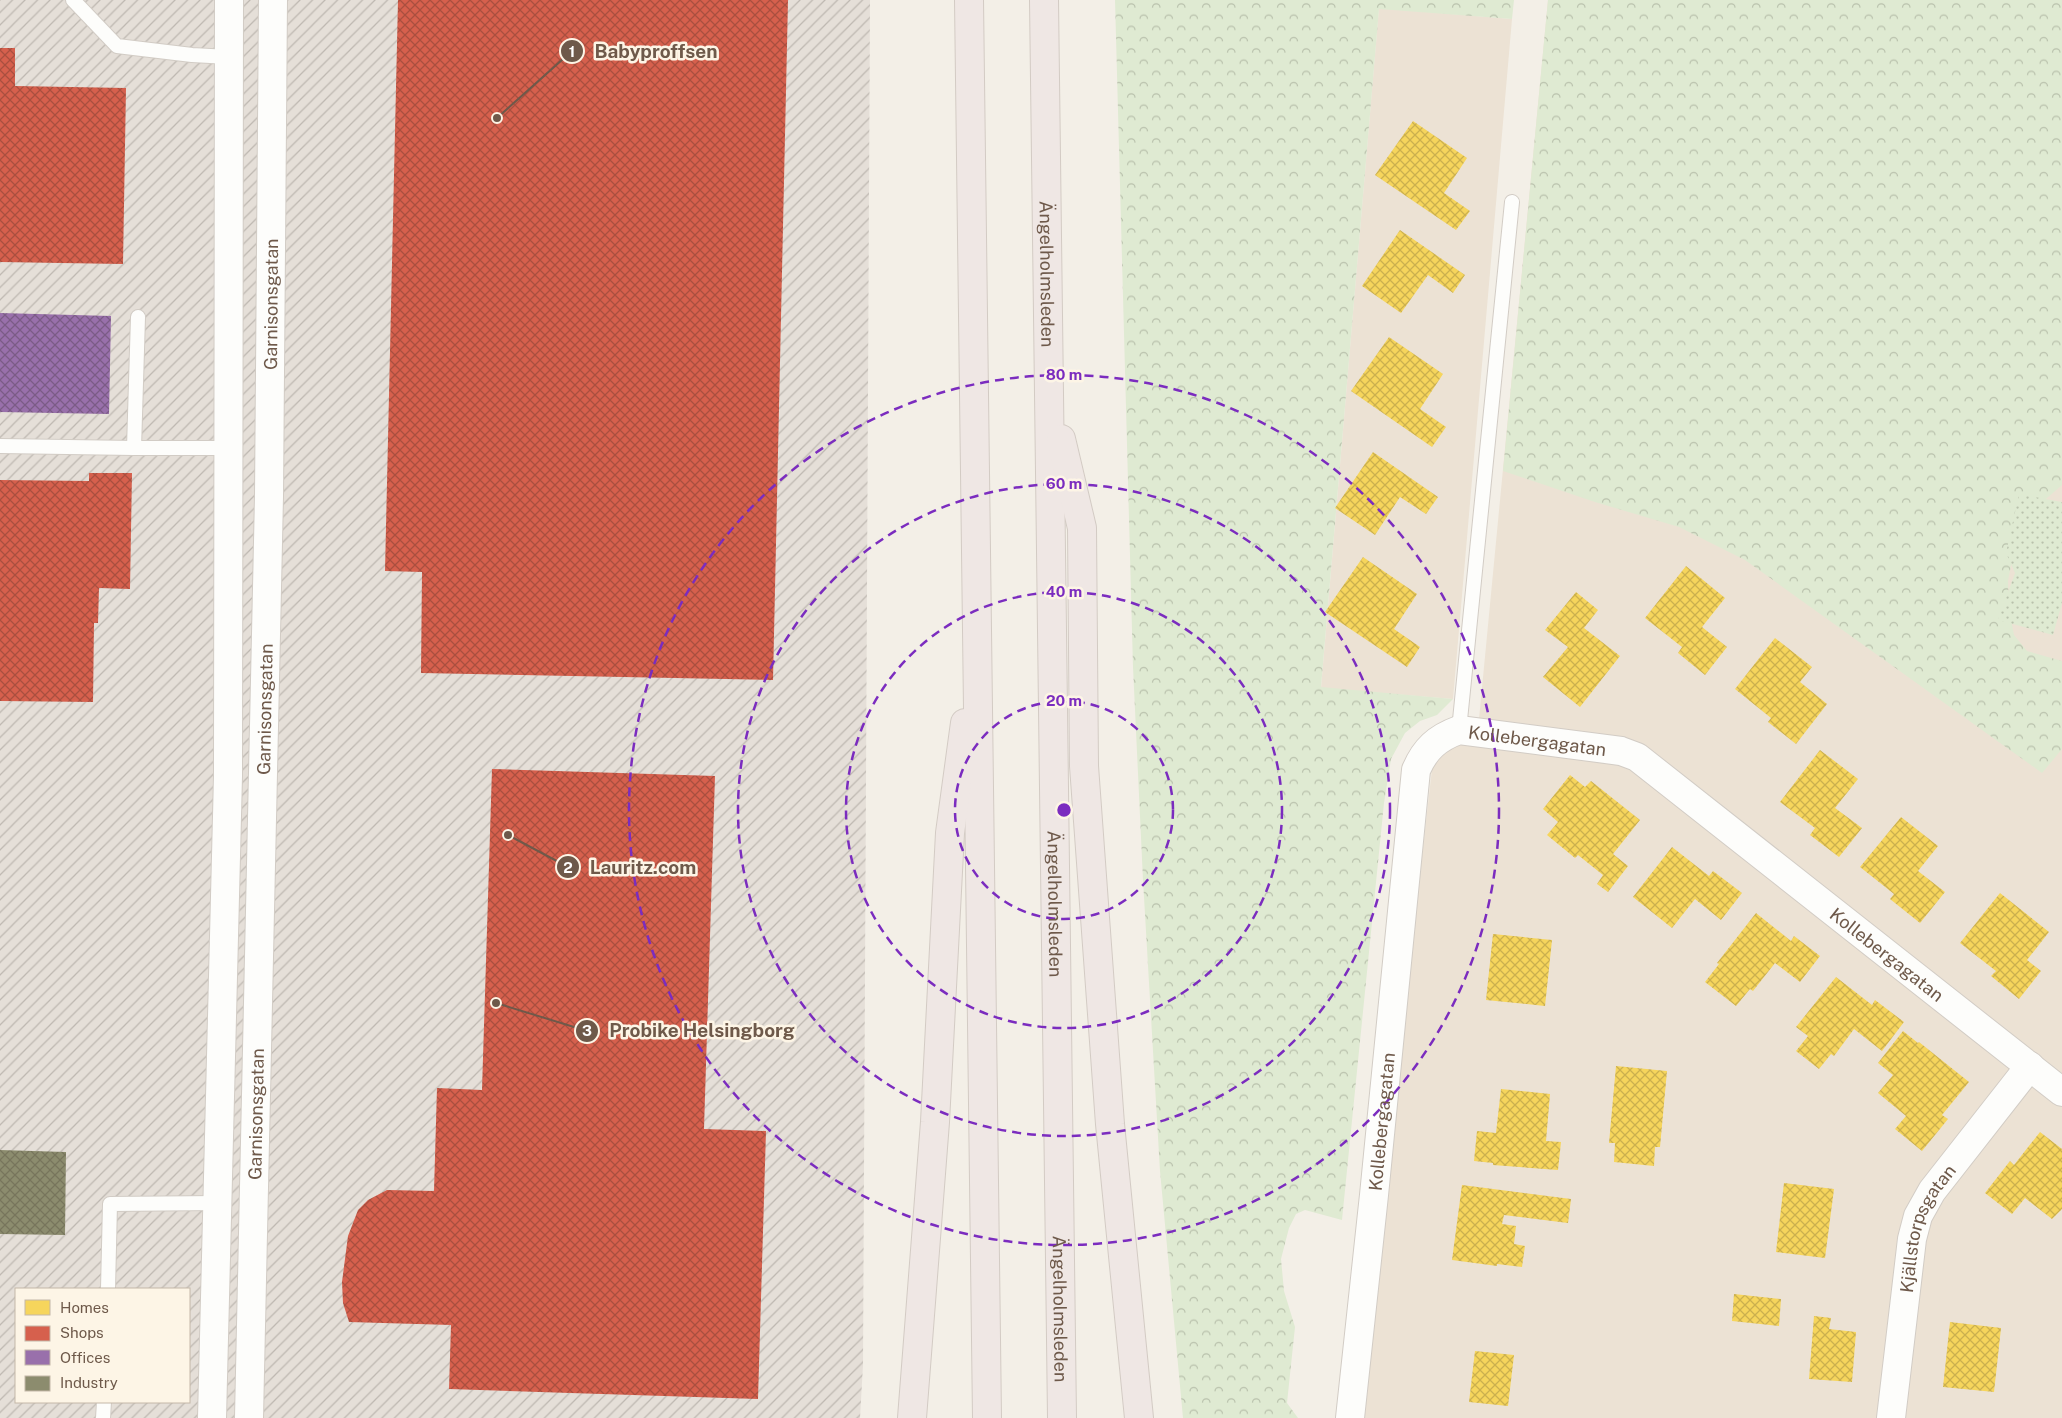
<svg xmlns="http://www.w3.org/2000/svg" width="2062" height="1418" font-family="'Public Sans',sans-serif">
	<defs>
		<pattern id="industrial-furrows" width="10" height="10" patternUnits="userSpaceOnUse" patternTransform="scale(1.25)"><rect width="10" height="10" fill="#e5dfd8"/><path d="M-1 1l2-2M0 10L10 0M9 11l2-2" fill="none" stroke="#beb8b1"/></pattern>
		<pattern id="forest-crowns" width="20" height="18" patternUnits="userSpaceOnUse" patternTransform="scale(1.25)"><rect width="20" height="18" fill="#dfead2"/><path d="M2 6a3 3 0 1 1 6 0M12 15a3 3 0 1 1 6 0" fill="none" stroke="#b9c1ac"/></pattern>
		<pattern id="park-dots" width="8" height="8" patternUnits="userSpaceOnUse" patternTransform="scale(1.25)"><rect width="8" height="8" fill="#dfead2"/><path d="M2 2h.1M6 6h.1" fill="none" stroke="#b9c1ac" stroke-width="1.8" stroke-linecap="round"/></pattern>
		<pattern id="homes-cross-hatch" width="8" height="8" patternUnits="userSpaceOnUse" patternTransform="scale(1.25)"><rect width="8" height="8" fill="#f6d55c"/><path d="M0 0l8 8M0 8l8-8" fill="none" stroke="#cbb04e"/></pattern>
		<pattern id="shops-cross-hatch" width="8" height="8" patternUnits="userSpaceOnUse" patternTransform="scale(1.25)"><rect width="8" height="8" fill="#d6604d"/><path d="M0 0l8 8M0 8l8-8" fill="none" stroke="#a94f3f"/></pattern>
		<pattern id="offices-cross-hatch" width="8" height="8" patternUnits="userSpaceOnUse" patternTransform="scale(1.25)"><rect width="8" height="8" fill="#9970ab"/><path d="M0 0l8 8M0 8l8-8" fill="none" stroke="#7b5b86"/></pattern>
		<pattern id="industry-cross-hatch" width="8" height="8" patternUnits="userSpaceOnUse" patternTransform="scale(1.25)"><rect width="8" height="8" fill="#8c8c6e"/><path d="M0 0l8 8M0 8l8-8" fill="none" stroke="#77755c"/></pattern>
	</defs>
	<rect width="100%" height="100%" fill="#f3efe7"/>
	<!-- residential -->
	<g fill="#ece2d4">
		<path d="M 1548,0 L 2062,0 L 2062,1418 L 1361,1418 L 1383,1196 L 1432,769 L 1439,751 L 1454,741 L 1477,740 Z"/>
		<path d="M 1379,8 L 1512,19 L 1453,699 L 1321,688 Z"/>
	</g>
	<!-- industrial -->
	<path fill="url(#industrial-furrows)" fill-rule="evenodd" d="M 0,0 L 870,0 L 863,1365 L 860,1418 L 0,1418 ZM 16,1289 L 189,1289 L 189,1402 L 16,1402 Z"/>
	<!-- forest -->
	<g fill="url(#forest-crowns)">
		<path d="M 1115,0 L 1514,0 L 1512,19 L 1379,9 L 1321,687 L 1453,699 L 1437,715 L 1420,721 L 1405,733 L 1391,759 L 1384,803 L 1342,1220 L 1305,1210 L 1296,1214 L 1289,1228 L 1281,1259 L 1284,1291 L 1295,1327 L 1287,1403 L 1298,1418 L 1183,1418 L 1160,1171 L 1143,880 L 1133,667 Z"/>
		<path d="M 1548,0 L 2062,0 L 2062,485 L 2039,505 L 2014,550 L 2008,581 L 2009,609 L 2014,635 L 2027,651 L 2062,661 L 2062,749 L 2042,773 L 1745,560 L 1679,527 L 1595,502 L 1503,471 Z"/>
	</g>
	<!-- park -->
	<path fill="url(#park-dots)" d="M 2019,494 L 2062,502 L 2062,603 L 2053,635 L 1998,620 L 2015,573 L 2006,553 Z"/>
	<!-- homes -->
	<g fill="url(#homes-cross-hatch)">
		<path d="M 1413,121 L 1467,158 L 1444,193 L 1470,211 L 1456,230 L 1375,175 Z"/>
		<path d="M 1400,230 L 1465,275 L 1453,293 L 1428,275 L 1401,313 L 1362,286 Z"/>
		<path d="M 1389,337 L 1443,374 L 1420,409 L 1446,427 L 1432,447 L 1351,391 Z"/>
		<path d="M 1373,452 L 1438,497 L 1426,514 L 1400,497 L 1375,535 L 1335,508 Z"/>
		<path d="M 1363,557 L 1417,594 L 1394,629 L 1420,647 L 1407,667 L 1325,612 Z"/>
		<path d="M 1686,566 L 1725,598 L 1702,627 L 1727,647 L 1705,675 L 1678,653 L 1682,647 L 1645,618 Z"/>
		<path d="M 1576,592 L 1598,610 L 1584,628 L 1620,656 L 1580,707 L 1543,677 L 1568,647 L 1545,630 Z"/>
		<path d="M 1775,638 L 1812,667 L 1800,682 L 1827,704 L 1796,744 L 1768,722 L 1771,718 L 1735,689 Z"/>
		<path d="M 1820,750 L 1858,779 L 1835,808 L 1862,828 L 1839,857 L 1810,835 L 1815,828 L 1780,802 Z"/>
		<path d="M 1570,775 L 1585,787 L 1591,781 L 1640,820 L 1613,854 L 1628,866 L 1608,892 L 1597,884 L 1603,875 L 1578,855 L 1575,858 L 1547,835 L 1558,822 L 1543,809 Z"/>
		<path d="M 1901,817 L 1938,846 L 1918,871 L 1945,892 L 1920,923 L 1890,899 L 1894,894 L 1860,867 Z"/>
		<path d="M 1672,847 L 1709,876 L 1713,871 L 1742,893 L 1721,920 L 1695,899 L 1672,928 L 1633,897 Z"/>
		<path d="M 2000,893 L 2049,932 L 2027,960 L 2041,971 L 2019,999 L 1991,976 L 1996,971 L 1960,943 Z"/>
		<path d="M 1756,913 L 1791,941 L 1794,936 L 1820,956 L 1800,982 L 1775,963 L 1753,991 L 1750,989 L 1736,1006 L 1705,982 L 1719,964 L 1717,963 Z"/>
		<path d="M 1493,934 L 1552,940 L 1545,1006 L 1486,1000 Z"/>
		<path d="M 1836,977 L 1872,1005 L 1875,1000 L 1904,1022 L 1882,1051 L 1854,1029 L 1834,1056 L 1831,1054 L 1819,1069 L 1796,1051 L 1808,1036 L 1796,1027 Z"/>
		<path d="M 1903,1031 L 1918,1043 L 1919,1042 L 1969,1082 L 1942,1115 L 1948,1119 L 1922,1151 L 1895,1129 L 1906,1116 L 1878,1093 L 1893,1075 L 1878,1063 Z"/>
		<path d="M 1616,1066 L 1667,1071 L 1660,1147 L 1655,1147 L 1654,1166 L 1614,1162 L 1615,1143 L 1609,1143 Z"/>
		<path d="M 1501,1089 L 1550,1094 L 1546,1141 L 1561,1142 L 1558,1170 L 1493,1165 L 1493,1163 L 1474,1161 L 1477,1131 L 1496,1133 Z"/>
		<path d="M 2040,1132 L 2062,1149 L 2062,1209 L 2052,1219 L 2025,1198 L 2012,1214 L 1985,1193 L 2010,1161 L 2014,1165 Z"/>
		<path d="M 1784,1183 L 1834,1189 L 1825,1258 L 1776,1252 Z"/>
		<path d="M 1462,1185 L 1571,1199 L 1568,1223 L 1504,1215 L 1502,1224 L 1516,1226 L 1514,1244 L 1525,1246 L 1522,1267 L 1497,1264 L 1497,1266 L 1452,1260 Z"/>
		<path d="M 1734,1294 L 1781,1299 L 1779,1326 L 1732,1321 Z"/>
		<path d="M 1814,1316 L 1831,1318 L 1829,1329 L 1856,1332 L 1852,1382 L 1809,1379 Z"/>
		<path d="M 1950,1322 L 2001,1328 L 1994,1392 L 1943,1387 Z"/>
		<path d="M 1475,1351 L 1514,1355 L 1508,1406 L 1469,1402 Z"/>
	</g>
	<!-- shops -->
	<g fill="url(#shops-cross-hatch)">
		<path d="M 398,0 L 788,0 L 773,680 L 421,673 L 422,572 L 385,571 Z"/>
		<path d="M 0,48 L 15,48 L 15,86 L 126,88 L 123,264 L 0,262 Z"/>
		<path d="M 89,473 L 132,473 L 130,589 L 99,588 L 98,623 L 94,623 L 93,702 L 0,701 L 0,480 L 89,481 Z"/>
		<path d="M 492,769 L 715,776 L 704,1129 L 766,1131 L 758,1399 L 449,1389 L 451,1325 L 349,1322 L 343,1303 L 342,1282 L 348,1236 L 358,1210 L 368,1200 L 387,1190 L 434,1191 L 437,1088 L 482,1090 Z"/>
	</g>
	<!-- offices -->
	<path fill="url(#offices-cross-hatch)" d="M 0,313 L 111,316 L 109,414 L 0,412 Z"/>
	<!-- industry -->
	<path fill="url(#industry-cross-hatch)" d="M 0,1150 L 66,1152 L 65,1235 L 0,1234 Z"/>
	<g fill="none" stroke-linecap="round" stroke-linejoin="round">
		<defs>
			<g id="service">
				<path d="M 73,0 L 117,46 L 192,55 L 229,57"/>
				<path d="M 138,317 L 134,448 L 229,448"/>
				<path d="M 0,446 L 134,448"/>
				<path d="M 1459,730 L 1512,202"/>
				<path d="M 108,1289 L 110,1204 L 217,1203"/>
				<path d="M 103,1418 L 104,1402"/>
			</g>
			<g id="minor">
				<path id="s1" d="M 1350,1418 L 1374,1195 L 1416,770 C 1425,749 1437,738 1459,730 L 1621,751 L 1637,757 L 2062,1092"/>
				<path id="s2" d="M 1891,1418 L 1912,1239 L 1918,1216 L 1932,1191 L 2030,1066"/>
			</g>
			<g id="tertiary">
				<path d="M 212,1418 L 228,776 L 229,0"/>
				<path id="s3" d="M 249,1418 L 269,496 L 273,0"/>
			</g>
			<g id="motorway">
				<path d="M 969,0 L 987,1418"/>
				<path id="s4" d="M 1044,0 L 1062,1418"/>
				<path d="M 1061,439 L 1082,528 L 1084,766 L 1110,1124 L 1139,1418"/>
				<path d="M 912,1418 L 935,1122 L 950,833 L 965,723"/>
			</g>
		</defs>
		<!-- service casing -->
		<use href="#service" stroke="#d2ccc5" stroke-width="16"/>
		<!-- minor casing -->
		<use href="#minor" stroke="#d2ccc5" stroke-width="30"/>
		<!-- tertiary casing -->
		<use href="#tertiary" stroke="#d2ccc5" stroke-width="30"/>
		<!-- motorway casing -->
		<use href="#motorway" stroke="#d3cbc4" stroke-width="30"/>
		<!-- service -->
		<use href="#service" stroke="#fdfdfb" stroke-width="14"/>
		<!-- minor -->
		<use href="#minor" stroke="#fdfdfb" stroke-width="28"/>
		<!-- tertiary -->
		<use href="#tertiary" stroke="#fdfdfb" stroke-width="28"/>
		<!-- motorway -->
		<use href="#motorway" stroke="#efe7e4" stroke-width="28"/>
	</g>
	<!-- distance rings -->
	<g fill="none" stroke="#7b2cbf" stroke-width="2.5" stroke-dasharray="9 6">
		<circle cx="1064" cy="810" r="109"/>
		<circle cx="1064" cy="810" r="218"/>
		<circle cx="1064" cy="810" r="326"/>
		<circle cx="1064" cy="810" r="435"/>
	</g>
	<g text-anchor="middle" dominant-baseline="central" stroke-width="5" stroke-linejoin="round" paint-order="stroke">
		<!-- street labels -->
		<g font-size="18" fill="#6e594a" stroke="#fdf5e6">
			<text stroke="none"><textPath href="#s4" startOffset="274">Ängelholmsleden</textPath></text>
			<text stroke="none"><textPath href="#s3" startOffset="1114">Garnisonsgatan</textPath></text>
			<text stroke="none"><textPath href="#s3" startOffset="709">Garnisonsgatan</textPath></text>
			<text stroke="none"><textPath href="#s1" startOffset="791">Kollebergagatan</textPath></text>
			<text stroke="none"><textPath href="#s4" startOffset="904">Ängelholmsleden</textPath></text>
			<text stroke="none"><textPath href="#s1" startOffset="1211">Kollebergagatan</textPath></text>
			<text stroke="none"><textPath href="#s3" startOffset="304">Garnisonsgatan</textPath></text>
			<text stroke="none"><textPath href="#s1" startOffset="298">Kollebergagatan</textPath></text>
			<text stroke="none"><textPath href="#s2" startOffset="195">Kjällstorpsgatan</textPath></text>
			<text stroke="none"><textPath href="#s4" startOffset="1309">Ängelholmsleden</textPath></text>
		</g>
	</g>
	<circle cx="1064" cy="810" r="8" fill="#7b2cbf" stroke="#fdf5e6" stroke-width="2.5"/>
	<g font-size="15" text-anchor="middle" font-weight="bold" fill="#7b2cbf" stroke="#fdf5e6" stroke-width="5" stroke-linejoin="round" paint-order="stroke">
		<text x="1064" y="380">80 m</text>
		<text x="1064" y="489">60 m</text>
		<text x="1064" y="597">40 m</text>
		<text x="1064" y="706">20 m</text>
	</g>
	<!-- callouts -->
	<path fill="none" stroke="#6e594a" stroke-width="2" d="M497 118L572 51M508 835L568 867M496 1003L587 1031"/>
	<g fill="#6e594a" stroke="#fdf5e6" stroke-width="2">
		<circle cx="497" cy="118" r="5"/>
		<circle cx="508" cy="835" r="5"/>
		<circle cx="496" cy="1003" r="5"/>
		<circle cx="572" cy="51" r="12"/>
		<circle cx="568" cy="867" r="12"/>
		<circle cx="587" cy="1031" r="12"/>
	</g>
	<g font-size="15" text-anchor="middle" font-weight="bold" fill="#fff">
		<text x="572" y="57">1</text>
		<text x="568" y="873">2</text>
		<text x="587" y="1036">3</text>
	</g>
	<g font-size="19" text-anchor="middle" font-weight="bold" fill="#6e594a" stroke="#fdf5e6" stroke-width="5" stroke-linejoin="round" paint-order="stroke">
		<text x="656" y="58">Babyproffsen</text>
		<text x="643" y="874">Lauritz.com</text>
		<text x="702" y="1037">Probike Helsingborg</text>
	</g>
	<!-- legend -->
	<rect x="15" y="1288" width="175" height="115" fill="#fdf5e6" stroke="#c4b7a8"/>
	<rect x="25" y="1300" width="25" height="15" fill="#f6d55c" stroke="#c4b7a8"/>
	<text x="60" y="1313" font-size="15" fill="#6e594a">Homes</text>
	<rect x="25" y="1326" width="25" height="15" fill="#d6604d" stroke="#c4b7a8"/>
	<text x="60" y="1338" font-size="15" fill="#6e594a">Shops</text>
	<rect x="25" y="1350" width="25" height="15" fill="#9970ab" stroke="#c4b7a8"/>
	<text x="60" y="1363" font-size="15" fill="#6e594a">Offices</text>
	<rect x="25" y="1376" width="25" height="15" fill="#8c8c6e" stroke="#c4b7a8"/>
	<text x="60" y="1388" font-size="15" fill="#6e594a">Industry</text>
</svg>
